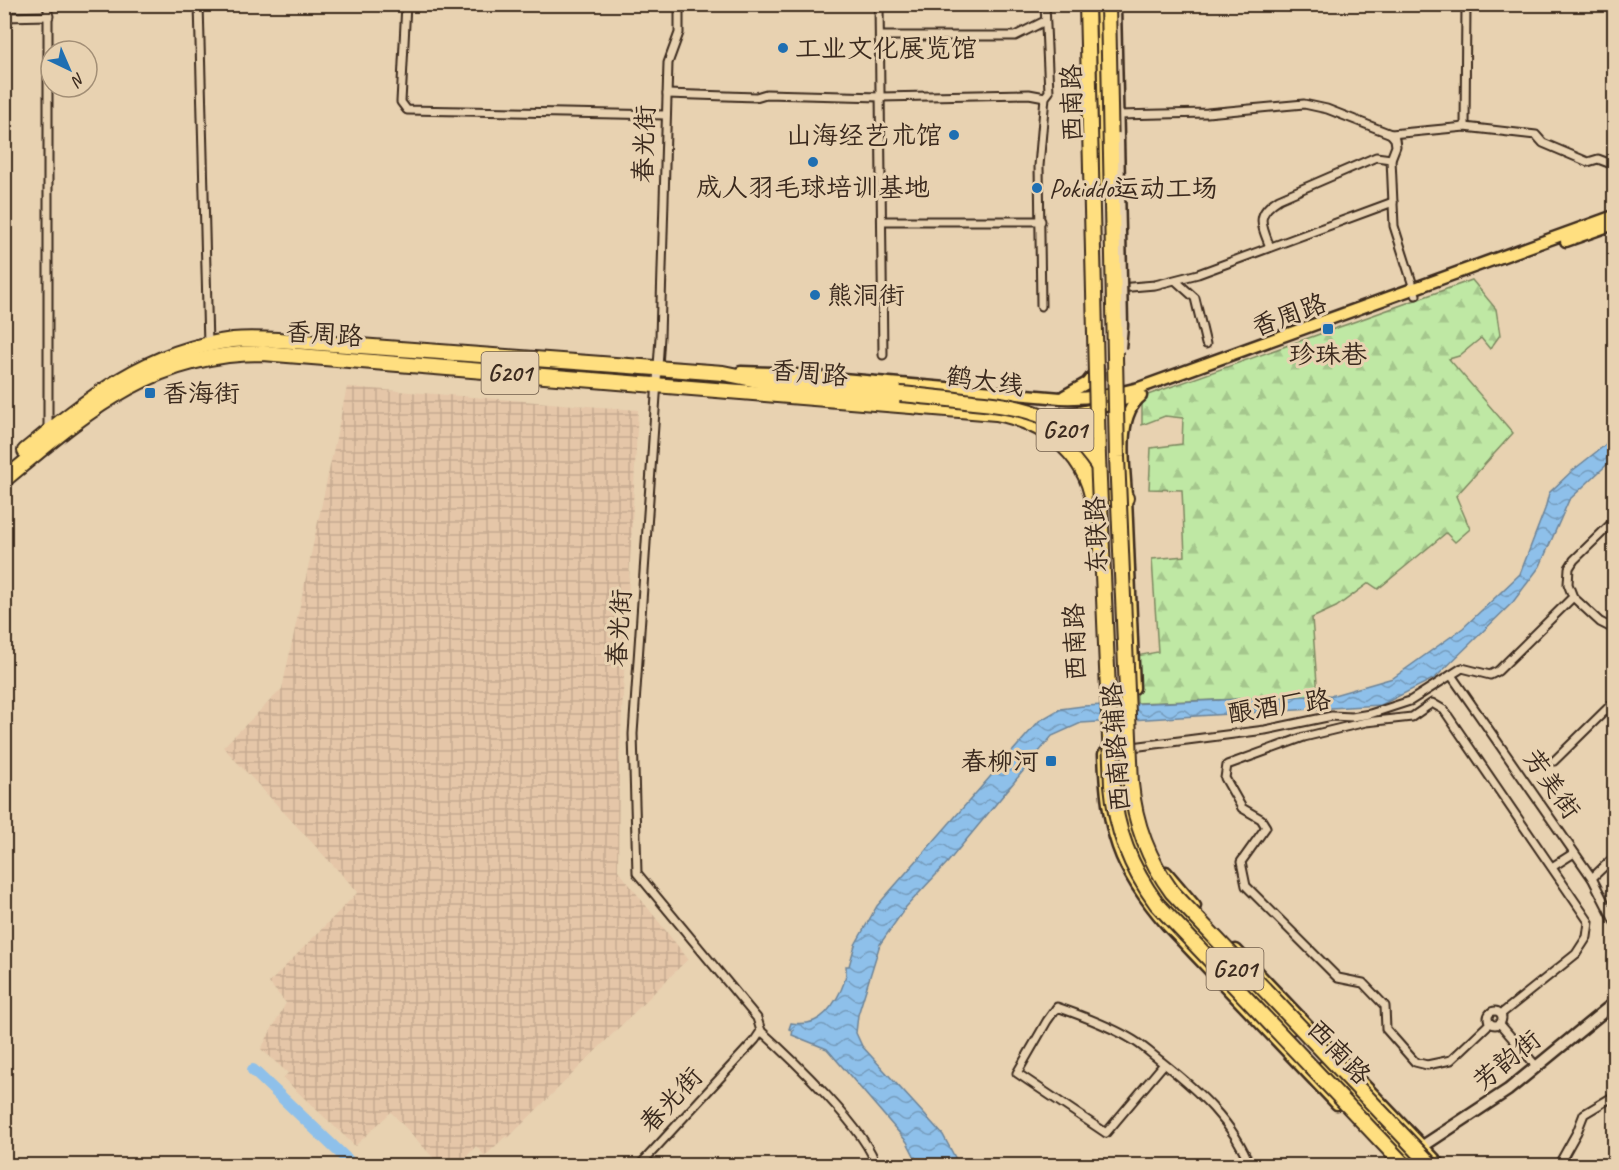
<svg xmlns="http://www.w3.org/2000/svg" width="1619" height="1170" font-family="Caveat,'LXGW WenKai TC',sans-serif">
	<defs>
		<pattern id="industrial-grid" width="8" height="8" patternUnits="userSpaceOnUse" patternTransform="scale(1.5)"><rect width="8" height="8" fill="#e5c6a8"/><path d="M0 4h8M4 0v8" fill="none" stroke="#c5aa90"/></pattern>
		<pattern id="forest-firs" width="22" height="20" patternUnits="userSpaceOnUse" patternTransform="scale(1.5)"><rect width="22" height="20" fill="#bfe8a4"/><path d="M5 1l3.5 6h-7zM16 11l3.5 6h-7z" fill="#a5c78d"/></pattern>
		<pattern id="water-waves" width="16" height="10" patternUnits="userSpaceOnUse" patternTransform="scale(1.5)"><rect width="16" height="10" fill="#8ec0ea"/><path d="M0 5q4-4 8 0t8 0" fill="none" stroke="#759cbd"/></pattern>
	</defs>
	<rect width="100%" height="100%" fill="#e8d2b1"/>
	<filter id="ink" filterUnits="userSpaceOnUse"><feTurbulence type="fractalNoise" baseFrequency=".0167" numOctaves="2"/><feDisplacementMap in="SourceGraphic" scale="12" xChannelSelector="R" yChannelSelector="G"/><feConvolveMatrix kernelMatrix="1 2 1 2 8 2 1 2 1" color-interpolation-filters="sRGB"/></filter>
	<g filter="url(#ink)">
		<!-- industrial -->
		<path fill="url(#industrial-grid)" d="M 347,387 L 638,410 L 619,769 L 618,870 L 688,959 L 508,1138 L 506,1136 L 485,1156 L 476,1146 L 459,1165 L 440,1165 L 391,1112 L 355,1146 L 283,1078 L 288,1073 L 261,1049 L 286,1003 L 269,983 L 358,892 L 223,747 L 282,689 Z"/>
		<!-- forest -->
		<path fill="url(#forest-firs)" stroke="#7d8961" stroke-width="1.5" d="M 1472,280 L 1496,309 L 1500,335 L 1490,349 L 1481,338 L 1459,356 L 1449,359 L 1513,433 L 1456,496 L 1470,529 L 1455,542 L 1446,533 L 1378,589 L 1369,583 L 1336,607 L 1312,618 L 1318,696 L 1137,703 L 1136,656 L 1158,652 L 1152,559 L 1185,556 L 1182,490 L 1149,489 L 1151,448 L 1182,444 L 1183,418 L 1165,416 L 1142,425 L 1142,397 Z"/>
		<!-- water -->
		<path fill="url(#water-waves)" stroke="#6d8498" stroke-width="1.5" d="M 1614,432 L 1614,458 L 1569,500 L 1540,566 L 1513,602 L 1435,678 L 1381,705 L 1081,723 L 1052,736 L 948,862 L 906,907 L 880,944 L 858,1015 L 856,1033 L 862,1046 L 943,1135 L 959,1165 L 919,1165 L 907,1142 L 827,1049 L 792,1035 L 793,1030 L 789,1029 L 791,1023 C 799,1024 807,1024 814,1021 C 831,1014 848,984 846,966 L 849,966 L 855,945 L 877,906 L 1039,721 L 1060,709 L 1083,706 L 1334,695 L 1393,678 L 1463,628 L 1520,574 L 1545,509 L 1549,493 L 1572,471 L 1605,445 Z"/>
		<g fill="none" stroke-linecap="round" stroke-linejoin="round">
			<!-- river -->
			<path stroke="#8ec0ea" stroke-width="12" d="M 253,1070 L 354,1166"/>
			<defs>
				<g id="street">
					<path d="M 199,4 L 208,345"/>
					<path d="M 406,4 L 401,102 L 407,110 L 666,115"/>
					<path d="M 879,4 L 883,355"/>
					<path d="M 4,17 L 49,16"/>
					<path d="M 880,36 L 1015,36 L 1045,21"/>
					<path d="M 667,94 L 756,97 L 766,94 L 881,97 L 1029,94 L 1045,97"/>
					<path d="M 1117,115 L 1207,113 L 1304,104 L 1327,109 L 1391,134 L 1395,139 L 1396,146 L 1391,159 L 1394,226 L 1416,295"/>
					<path d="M 1465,127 L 1466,4"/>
					<path d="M 1391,134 L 1465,127 L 1536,135 L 1543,143 L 1588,162 L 1598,159 L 1614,165"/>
					<path d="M 882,221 L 1041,221"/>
					<path d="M 1270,247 C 1261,224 1255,214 1279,199 L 1376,157 L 1391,159"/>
					<path d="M 1176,281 L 1195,298 L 1206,344"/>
					<path d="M 1119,288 L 1155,285 L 1198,274 L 1393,202"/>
					<path d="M 1041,306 L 1039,166 L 1045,97 L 1049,92 L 1045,4"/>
					<path d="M 48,430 L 48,4"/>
					<path d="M 1614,521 L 1574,560 L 1569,568 L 1568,584 L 1573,597 L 1600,622 L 1614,629"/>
					<path d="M 1451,675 L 1592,878 L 1614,921"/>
					<path d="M 1109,750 L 1265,730 L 1332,716 L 1352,717 L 1370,714 L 1410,701 L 1462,668 L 1490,675 L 1498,671 L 1573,597"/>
					<path d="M 1554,761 L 1614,702"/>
					<path d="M 1552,867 L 1574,853"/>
					<path d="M 1592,878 L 1614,857"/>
					<circle cx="1495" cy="1018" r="7"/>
					<path d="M 1490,1023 L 1451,1060 L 1427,1065 L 1415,1062 L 1386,1029 L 1385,1006 L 1363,983 L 1338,978 L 1246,886 L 1241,862 L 1266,827 L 1261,819 L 1242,808 L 1225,778 L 1227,765 L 1304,737 L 1366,722 L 1412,717 L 1432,703 L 1444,710 L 1589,922 L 1587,937 L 1576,954 L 1501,1014"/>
					<path d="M 1500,1024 L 1537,1067"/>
					<path d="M 761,1031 C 789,1056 869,1132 876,1166"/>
					<path d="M 1164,1064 L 1106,1133 L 1017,1073 L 1047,1021 L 1057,1007 C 1083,1016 1110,1026 1133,1040 C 1143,1046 1153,1055 1162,1062 C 1197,1090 1234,1122 1250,1166"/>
					<path d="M 639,1166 L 755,1040 L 761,1031 L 757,1018 L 637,873 L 633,734 L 660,337 L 668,63 L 679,33 L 679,4"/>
					<path d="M 1558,1166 L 1577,1132 L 1584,1114 L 1614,1096"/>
				</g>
				<g id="secondary">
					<path d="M 1115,8 L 1118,138"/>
					<path d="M 1423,1146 L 1508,1090 L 1614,1003"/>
				</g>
				<g id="primary">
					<path d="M 1101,4 L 1105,184"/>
					<path d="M 1566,241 L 1614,224"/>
					<path d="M 741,372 L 773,373 L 1061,398 C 1088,399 1113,395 1139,388 L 1614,216"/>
					<path d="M 1064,396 L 1087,383 L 1098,369"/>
					<path d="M 1044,416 C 1077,416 1109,406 1139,394"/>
					<path d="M 1124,491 L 1126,498 L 1134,688"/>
					<path d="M 1126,497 C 1125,467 1115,417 1141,396"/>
					<path d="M 1104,754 C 1107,829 1117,868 1167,925 L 1337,1104"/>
					<path d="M 1166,872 L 1195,906"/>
					<path d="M 1236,950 L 1441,1166"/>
				</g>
				<g id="highway">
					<path d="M 25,451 C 89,398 147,351 233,340 C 253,338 273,340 293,341 L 723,373 L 772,383 L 900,394"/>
					<path d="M 4,480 C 86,412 151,353 263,353 L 996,413 C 1047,423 1092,457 1094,513"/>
					<path d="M 1094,498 L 1126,498"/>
					<path d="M 1125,785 L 1134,836 L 1140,853 L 1157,883 L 1181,912 L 1291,1027"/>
					<path d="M 1323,1069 L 1415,1166"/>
				</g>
			</defs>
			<!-- street casing -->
			<use href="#street" stroke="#3b2a1e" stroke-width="11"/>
			<!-- secondary casing -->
			<use href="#secondary" stroke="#3b2a1e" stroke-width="15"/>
			<!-- primary casing -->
			<use href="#primary" stroke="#3b2a1e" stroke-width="15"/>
			<!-- highway casing -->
			<use href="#highway" stroke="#3b2a1e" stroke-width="18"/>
			<!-- street -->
			<use href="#street" stroke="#e8d2b1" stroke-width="7"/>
			<!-- secondary -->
			<use href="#secondary" stroke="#e8d2b1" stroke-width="10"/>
			<!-- primary -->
			<use href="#primary" stroke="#ffdf80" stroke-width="10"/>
			<!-- highway -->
			<use href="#highway" stroke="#ffdf80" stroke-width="14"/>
			<defs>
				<path id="secondary-bridge" d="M 1118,138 L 1122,326 L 1120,348"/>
				<g id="highway-bridge">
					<path d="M 1087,4 L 1098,457 L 1112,785 C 1116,830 1130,867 1157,904 L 1405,1166"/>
					<path d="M 1108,4 L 1117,457 L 1131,784 C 1135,825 1148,859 1172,892 L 1432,1166"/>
					<path d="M 900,394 C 924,396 949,399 973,402 C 1031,407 1064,416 1098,466"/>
				</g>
			</defs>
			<!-- secondary-bridge casing -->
			<use href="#secondary-bridge" stroke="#3b2a1e" stroke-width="15" stroke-linecap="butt"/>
			<!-- highway-bridge casing -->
			<use href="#highway-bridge" stroke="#3b2a1e" stroke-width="18" stroke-linecap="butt"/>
			<!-- secondary-bridge -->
			<use href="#secondary-bridge" stroke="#e8d2b1" stroke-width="10"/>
			<!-- highway-bridge -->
			<use href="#highway-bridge" stroke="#ffdf80" stroke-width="14"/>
		</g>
	</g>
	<!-- markers -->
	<g fill="#1f6fb2" stroke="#e8d2b1" stroke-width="2">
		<circle cx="783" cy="48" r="6"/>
		<circle cx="954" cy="135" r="6"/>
		<circle cx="813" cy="162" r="6"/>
		<circle cx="1037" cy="188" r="6"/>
		<circle cx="815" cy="295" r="6"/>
		<rect x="1322" y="323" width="12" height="12" rx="3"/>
		<rect x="144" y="387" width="12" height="12" rx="3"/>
		<rect x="1045" y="755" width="12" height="12" rx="3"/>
	</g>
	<g text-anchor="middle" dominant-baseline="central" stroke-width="6" stroke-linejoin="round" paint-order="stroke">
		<!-- shield labels -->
		<g fill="#e8d2b1" stroke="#6f5c4a" stroke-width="1.5">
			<rect x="481.5" y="352" width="57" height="42" rx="4.5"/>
			<rect x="1036.5" y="409" width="57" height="42" rx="4.5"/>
			<rect x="1206.5" y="948" width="57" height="42" rx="4.5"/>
		</g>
		<g font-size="24" font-weight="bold" fill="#3b2a1e">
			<text x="510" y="373">G201</text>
			<text x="1065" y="430">G201</text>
			<text x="1235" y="969">G201</text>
		</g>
		<!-- poi labels -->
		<g font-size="26" fill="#3b2a1e" stroke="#e8d2b1" text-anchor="start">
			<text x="795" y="48">工业文化展览馆</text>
			<text x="942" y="135" text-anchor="end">山海经艺术馆</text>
			<text x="813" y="187" text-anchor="middle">成人羽毛球培训基地</text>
			<text x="1049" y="188">Pokiddo运动工场</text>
			<text x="827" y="295">熊洞街</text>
			<text x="1328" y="354" text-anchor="middle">珍珠巷</text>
			<text x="162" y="393">香海街</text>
			<text x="1039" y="761" text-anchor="end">春柳河</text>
		</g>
		<!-- street labels -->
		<g font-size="26" fill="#3b2a1e" stroke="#e8d2b1">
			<text transform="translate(1072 103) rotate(-91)">西南路</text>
			<text transform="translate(644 144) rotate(-88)">春光街</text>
			<text transform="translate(1289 315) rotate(-20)">香周路</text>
			<text transform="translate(324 334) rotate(4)">香周路</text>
			<text transform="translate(809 373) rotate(5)">香周路</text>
			<text transform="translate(985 381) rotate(8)">鹤大线</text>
			<text transform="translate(1096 535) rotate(-92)">东联路</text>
			<text transform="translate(619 628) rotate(-86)">春光街</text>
			<text transform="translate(1075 642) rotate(-92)">西南路</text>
			<text transform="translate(1279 706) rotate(-8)">酿酒厂路</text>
			<text transform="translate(1116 747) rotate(-94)">西南路辅路</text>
			<text transform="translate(1552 784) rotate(55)">芳美街</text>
			<text transform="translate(1339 1052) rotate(46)">西南路</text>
			<text transform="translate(1507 1060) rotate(-39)">芳韵街</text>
			<text transform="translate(671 1100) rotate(-47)">春光街</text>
		</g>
	</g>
	<!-- margin -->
	<rect width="1619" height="1170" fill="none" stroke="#e8d2b1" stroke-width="24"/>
	<rect x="12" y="12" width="1595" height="1146" fill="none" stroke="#3b2a1e" stroke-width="2" filter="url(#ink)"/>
	<!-- north arrow -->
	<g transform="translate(69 69) rotate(136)"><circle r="28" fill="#e8d2b1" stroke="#a38f76" stroke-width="1.5"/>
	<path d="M0-4.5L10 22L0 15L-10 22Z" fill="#1f6fb2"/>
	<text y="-9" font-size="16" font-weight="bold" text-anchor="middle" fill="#3b2a1e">N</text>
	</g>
</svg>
